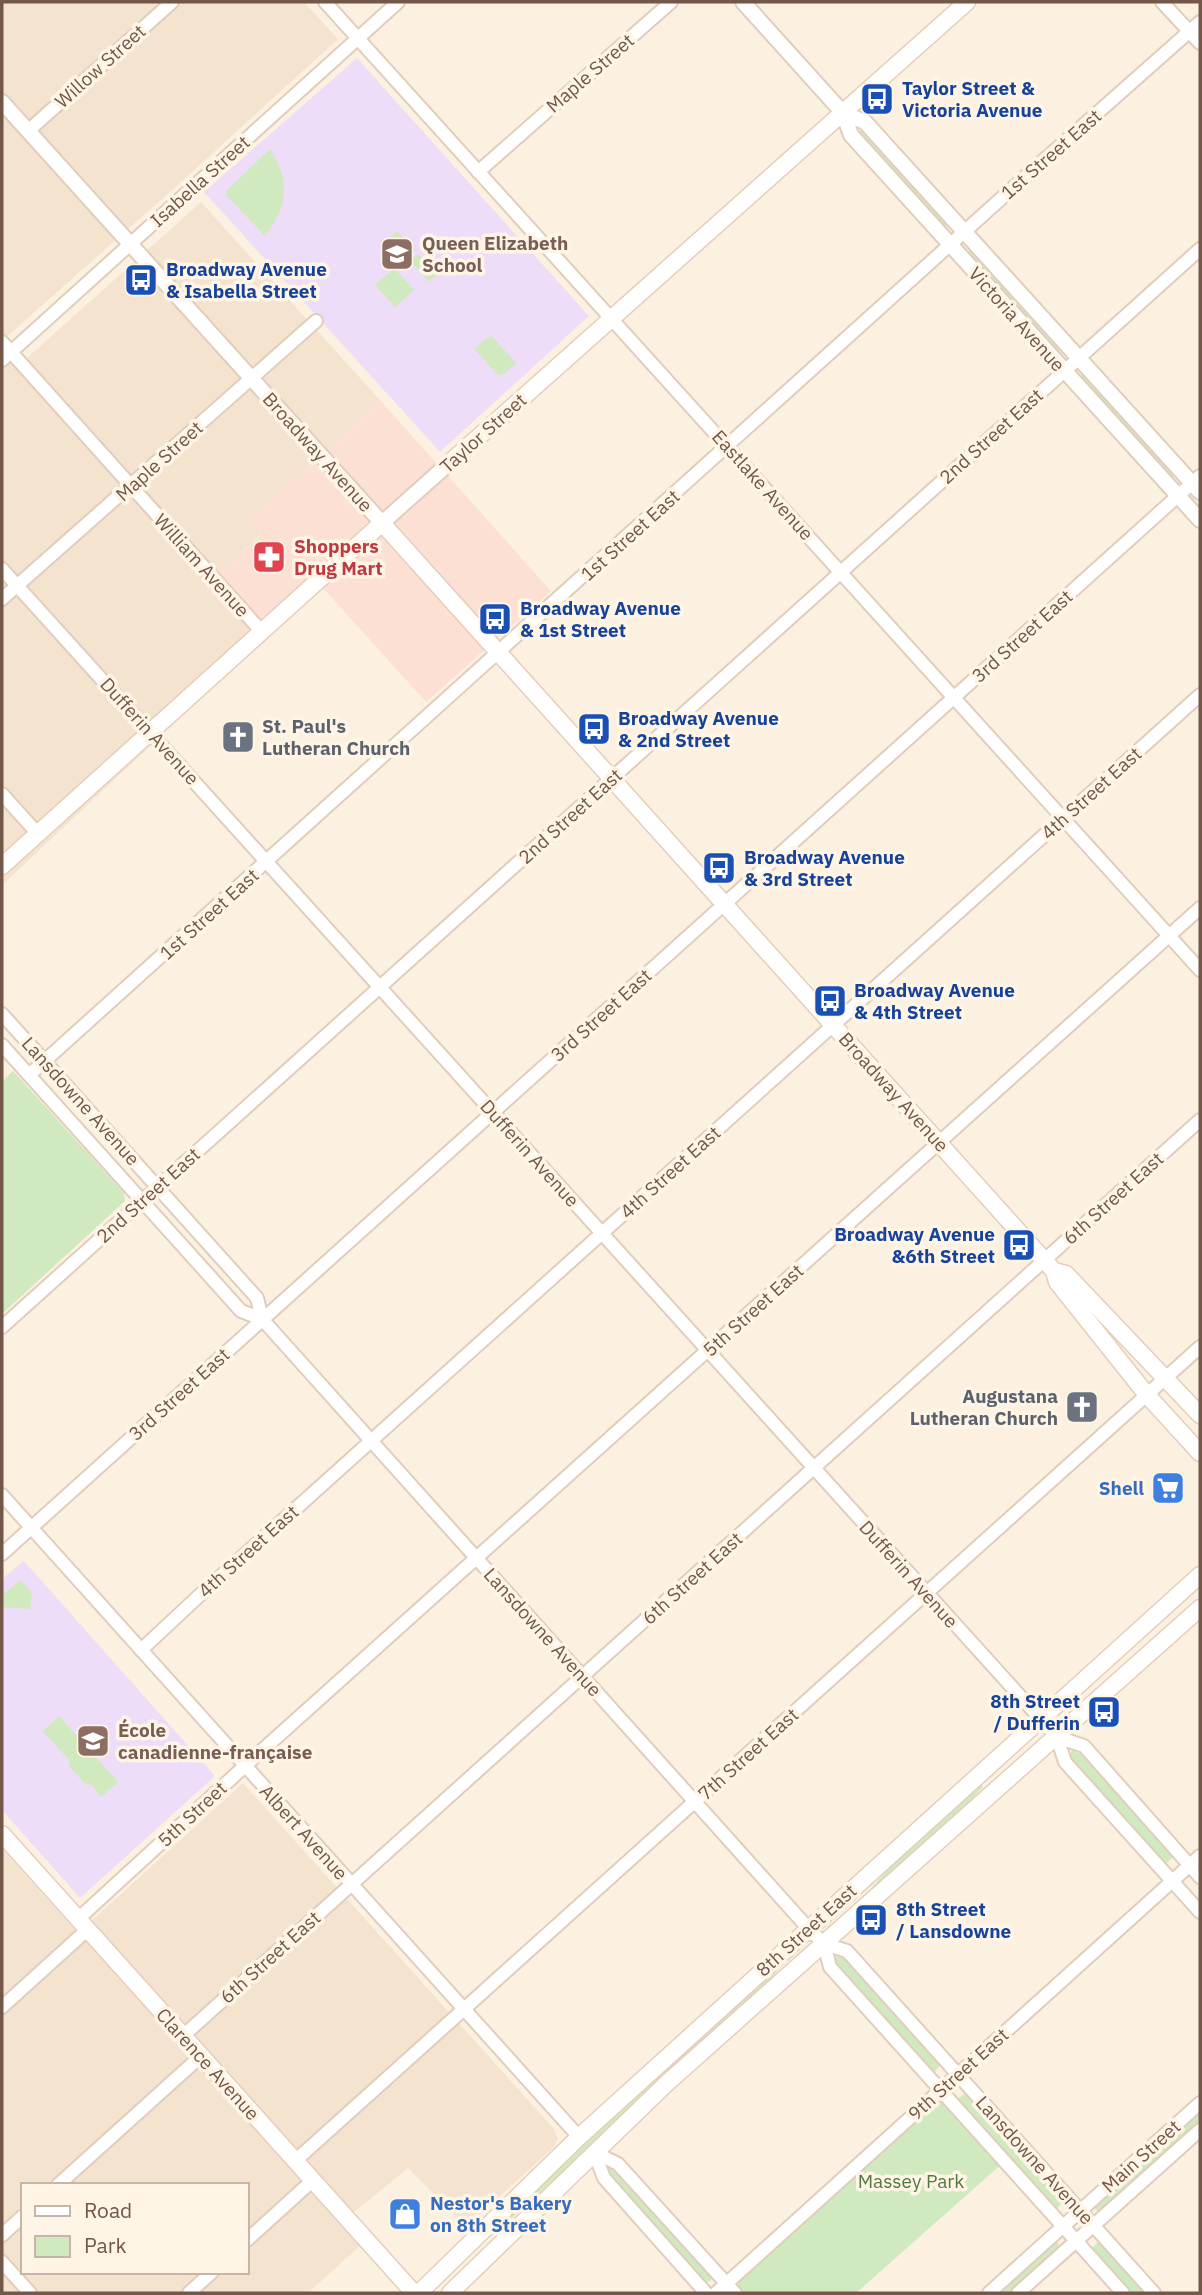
<svg xmlns="http://www.w3.org/2000/svg" width="1202" height="2295" font-family="'IBM Plex Sans',sans-serif">
	<rect width="100%" height="100%" fill="#fcf1e0"/>
	<!-- residential -->
	<g fill="#f4e3cf" fill-rule="evenodd">
		<path d="M 2,2 L 304,2 L 338,39 L 180,183 L 2,341 Z"/>
		<path d="M 201,202 L 380,400 L 250,522 L 261,534 L 205,586 L 258,645 L 2,885 L 2,351 L 17,367 Z"/>
		<path d="M 243,1783 L 554,2129 L 558,2139 L 553,2148 L 466,2227 L 408,2168 L 342,2222 L 361,2245 L 308,2293 L 2,2293 L 2,1849 L 78,1933 ZM 23,2185 L 247,2185 L 247,2272 L 23,2272 Z"/>
	</g>
	<!-- commercial -->
	<path fill="#fde0d4" d="M 380,400 L 551,591 L 426,702 L 322,587 L 258,645 L 204,586 L 261,535 L 250,522 Z"/>
	<!-- education -->
	<g fill="#eeddf8">
		<path d="M 357,58 L 589,316 L 440,452 L 204,192 Z"/>
		<path d="M 24,1561 L 215,1776 L 80,1898 L 2,1810 L 2,1579 Z"/>
	</g>
	<!-- green -->
	<g fill="#d1e9bf">
		<path d="M 863,127 L 949,223 L 945,228 L 858,134 Z"/>
		<path d="M 270,149 C 291,183 288,205 265,236 L 226,195 L 227,190 Z"/>
		<path d="M 397,231 L 415,250 L 407,258 L 389,238 Z"/>
		<path d="M 971,248 L 1062,348 L 1058,353 L 967,254 Z"/>
		<path d="M 418,254 L 437,275 L 429,282 L 411,261 Z"/>
		<path d="M 394,268 L 414,290 L 395,307 L 375,285 Z"/>
		<path d="M 491,335 L 516,363 L 503,375 L 498,375 L 474,349 Z"/>
		<path d="M 1085,373 L 1175,474 L 1171,478 L 1080,377 Z"/>
		<path d="M 13,1071 L 124,1193 L 125,1201 L 2,1314 L 2,1082 Z"/>
		<path d="M 21,1580 L 32,1593 L 30,1609 L 2,1607 L 2,1595 Z"/>
		<path d="M 59,1716 L 118,1782 L 101,1797 L 91,1784 L 86,1785 L 69,1766 L 69,1760 L 43,1731 Z"/>
		<path d="M 1072,1750 L 1081,1754 L 1172,1855 L 1172,1858 L 1164,1865 L 1072,1762 L 1069,1757 Z"/>
		<path d="M 981,1784 L 983,1787 L 965,1807 L 867,1896 L 866,1894 L 898,1858 Z"/>
		<path d="M 840,1953 L 941,2064 L 933,2074 L 832,1961 Z"/>
		<path d="M 777,1968 L 778,1970 L 762,1990 L 492,2236 L 490,2234 L 554,2168 Z"/>
		<path d="M 940,2090 L 1004,2162 L 856,2293 L 736,2293 L 727,2283 Z"/>
		<path d="M 965,2093 L 1063,2201 L 1057,2209 L 1054,2208 L 958,2102 L 958,2099 Z"/>
		<path d="M 1200,2108 L 1200,2123 L 1098,2212 L 1093,2206 Z"/>
		<path d="M 611,2165 L 711,2275 L 711,2281 L 704,2282 L 605,2172 L 606,2167 Z"/>
		<path d="M 1056,2240 L 1061,2248 L 1011,2293 L 994,2293 Z"/>
		<path d="M 1098,2242 L 1101,2243 L 1146,2293 L 1130,2293 L 1092,2251 L 1092,2248 Z"/>
	</g>
	<g fill="none" stroke-linecap="round" stroke-linejoin="round">
		<defs>
			<g id="minor">
				<path d="M 325,2 L 1200,970"/>
				<path d="M 1162,2 L 1200,43"/>
				<path d="M 28,131 L 172,2"/>
				<path d="M 478,172 L 671,2"/>
				<path d="M 2,342 L 262,632"/>
				<path d="M 2,360 L 398,2"/>
				<path d="M 2,569 L 1057,1737 L 1065,1762 L 1200,1912"/>
				<path d="M 2,599 L 316,321"/>
				<path d="M 2,794 L 38,834"/>
				<path d="M 2,1014 L 257,1298 L 262,1319 L 808,1928 L 824,1944 L 847,1951 L 1154,2293"/>
				<path d="M 2,1045 L 241,1311 L 262,1319"/>
				<path d="M 29,1075 L 1025,177 L 1200,22"/>
				<path d="M 2,1327 L 1200,249"/>
				<path d="M 2,1495 L 579,2137"/>
				<path d="M 2,1554 L 1200,476"/>
				<path d="M 141,1650 L 202,1593 L 1200,695"/>
				<path d="M 1057,1737 L 1084,1746 L 1200,1877"/>
				<path d="M 78,1919 L 258,1754 L 1200,908"/>
				<path d="M 824,1944 L 830,1967 L 1123,2293"/>
				<path d="M 2,2007 L 87,1930"/>
				<path d="M 183,2036 L 1200,1120"/>
				<path d="M 594,2152 L 618,2164 L 735,2293"/>
				<path d="M 594,2152 L 604,2178 L 706,2293"/>
				<path d="M 295,2161 L 1200,1347"/>
				<path d="M 58,2185 L 201,2056"/>
				<path d="M 2,2235 L 23,2216"/>
				<path d="M 247,2240 L 312,2181"/>
				<path d="M 2,2262 L 30,2293"/>
				<path d="M 189,2293 L 212,2272"/>
				<path d="M 716,2293 L 1200,1856"/>
				<path d="M 989,2293 L 1200,2103"/>
				<path d="M 1018,2293 L 1200,2130"/>
			</g>
			<g id="tertiary">
				<path d="M 743,2 L 843,113 L 851,135 L 1200,520"/>
				<path d="M 2,102 L 382,523 L 447,465"/>
				<path d="M 843,113 L 865,122 L 1200,492"/>
			</g>
			<g id="secondary">
				<path d="M 447,465 L 967,2"/>
				<path d="M 2,866 L 382,523 L 1054,1271 L 1057,1282 L 1147,1395 L 1200,1453"/>
				<path d="M 1054,1271 L 1066,1274 L 1200,1415"/>
				<path d="M 2,1834 L 414,2293"/>
				<path d="M 419,2293 L 579,2137 L 1200,1575"/>
				<path d="M 450,2293 L 666,2084 L 1200,1608"/>
			</g>
		</defs>
		<!-- minor casing -->
		<use href="#minor" stroke="#e0cdbc" stroke-width="16"/>
		<!-- tertiary casing -->
		<use href="#tertiary" stroke="#e0cdbc" stroke-width="18"/>
		<!-- secondary casing -->
		<use href="#secondary" stroke="#e5ceba" stroke-width="19"/>
		<!-- minor -->
		<use href="#minor" stroke="#fff" stroke-width="12"/>
		<!-- tertiary -->
		<use href="#tertiary" stroke="#fff" stroke-width="14"/>
		<!-- secondary -->
		<use href="#secondary" stroke="#fff" stroke-width="16"/>
	</g>
	<!-- icons -->
	<defs>
		<symbol id="bus-square" viewBox="-11 -11 22 22"><rect x="-9" y="-9" width="18" height="18" rx="4" fill="#1a4fb4" stroke="#fff5e6"/><path d="M-5-6H5V4H4V6H2V4H-2V6H-4V4H-5ZM-3.5-4V0h7V-4ZM-3.5 1.2v1.5H-2V1.2ZM2 1.2v1.5H3.5V1.2Z" fill="#fff"/></symbol>
		<symbol id="school-square" viewBox="-11 -11 22 22"><rect x="-9" y="-9" width="18" height="18" rx="4" fill="#8d6e63" stroke="#fff5e6"/><path d="M0-5L7-2L0 1L-7-2ZM-4 1L0 2.5L4 1V4Q0 6-4 4Z" fill="#fff"/></symbol>
		<symbol id="pharmacy-square" viewBox="-11 -11 22 22"><rect x="-9" y="-9" width="18" height="18" rx="4" fill="#e0444e" stroke="#fff5e6"/><path d="M-2-6h4v4h4v4h-4v4h-4v-4h-4v-4h4Z" fill="#fff"/></symbol>
		<symbol id="church-square" viewBox="-11 -11 22 22"><rect x="-9" y="-9" width="18" height="18" rx="4" fill="#6b7280" stroke="#fff5e6"/><path d="M-1.2-6h2.4v3.5h3.3v2.4h-3.3V6h-2.4V-.1h-3.3v-2.4h3.3Z" fill="#fff"/></symbol>
		<symbol id="supermarket-square" viewBox="-11 -11 22 22"><rect x="-9" y="-9" width="18" height="18" rx="4" fill="#3f7fe0" stroke="#fff5e6"/><path d="M-6-5.5h2.5l.6 2H6L4.5 2H-2.5L-4.4-4H-6ZM-1.5 3.2a1.3 1.3 0 1 0 .1 0ZM3 3.2a1.3 1.3 0 1 0 .1 0Z" fill="#fff"/></symbol>
		<symbol id="shop-square" viewBox="-11 -11 22 22"><rect x="-9" y="-9" width="18" height="18" rx="4" fill="#3f7fe0" stroke="#fff5e6"/><path d="M-5-2.5h2.3a2.7 3.5 0 0 1 5.4 0H5L5.5 6h-11ZM-1.5-2.5h3a1.5 2.3 0 0 0-3 0Z" fill="#fff"/></symbol>
	</defs>
	<g fill-rule="evenodd">
		<use href="#bus-square" x="858" y="80" width="38" height="38"/>
		<use href="#school-square" x="378" y="235" width="38" height="38"/>
		<use href="#bus-square" x="122" y="261" width="38" height="38"/>
		<use href="#pharmacy-square" x="250" y="538" width="38" height="38"/>
		<use href="#bus-square" x="476" y="600" width="38" height="38"/>
		<use href="#bus-square" x="575" y="710" width="38" height="38"/>
		<use href="#church-square" x="219" y="718" width="38" height="38"/>
		<use href="#bus-square" x="700" y="849" width="38" height="38"/>
		<use href="#bus-square" x="811" y="982" width="38" height="38"/>
		<use href="#bus-square" x="1000" y="1226" width="38" height="38"/>
		<use href="#church-square" x="1063" y="1388" width="38" height="38"/>
		<use href="#supermarket-square" x="1149" y="1469" width="38" height="38"/>
		<use href="#bus-square" x="1085" y="1693" width="38" height="38"/>
		<use href="#school-square" x="74" y="1722" width="38" height="38"/>
		<use href="#bus-square" x="852" y="1901" width="38" height="38"/>
		<use href="#shop-square" x="386" y="2195" width="38" height="38"/>
	</g>
	<g text-anchor="middle" dominant-baseline="central" stroke-width="7" stroke-linejoin="round" paint-order="stroke">
		<!-- street labels -->
		<g font-size="19" fill="#735748" stroke="#fff5e6">
			<text transform="translate(100 66) rotate(-42)">Willow Street</text>
			<text transform="translate(590 73) rotate(-41)">Maple Street</text>
			<text transform="translate(1051 154) rotate(-41)">1st Street East</text>
			<text transform="translate(200 181) rotate(-42)">Isabella Street</text>
			<text transform="translate(1017 319) rotate(48)">Victoria Avenue</text>
			<text transform="translate(483 433) rotate(-42)">Taylor Street</text>
			<text transform="translate(991 436) rotate(-42)">2nd Street East</text>
			<text transform="translate(318 452) rotate(48)">Broadway Avenue</text>
			<text transform="translate(159 461) rotate(-42)">Maple Street</text>
			<text transform="translate(763 485) rotate(48)">Eastlake Avenue</text>
			<text transform="translate(630 535) rotate(-42)">1st Street East</text>
			<text transform="translate(202 565) rotate(48)">William Avenue</text>
			<text transform="translate(1022 636) rotate(-42)">3rd Street East</text>
			<text transform="translate(150 731) rotate(48)">Dufferin Avenue</text>
			<text transform="translate(1091 793) rotate(-42)">4th Street East</text>
			<text transform="translate(570 816) rotate(-42)">2nd Street East</text>
			<text transform="translate(209 914) rotate(-42)">1st Street East</text>
			<text transform="translate(601 1015) rotate(-42)">3rd Street East</text>
			<text transform="translate(894 1092) rotate(48)">Broadway Avenue</text>
			<text transform="translate(81 1101) rotate(48)">Lansdowne Avenue</text>
			<text transform="translate(530 1153) rotate(48)">Dufferin Avenue</text>
			<text transform="translate(670 1172) rotate(-42)">4th Street East</text>
			<text transform="translate(148 1195) rotate(-42)">2nd Street East</text>
			<text transform="translate(1113 1198) rotate(-42)">6th Street East</text>
			<text transform="translate(753 1310) rotate(-42)">5th Street East</text>
			<text transform="translate(179 1394) rotate(-42)">3rd Street East</text>
			<text transform="translate(248 1551) rotate(-42)">4th Street East</text>
			<text transform="translate(909 1574) rotate(48)">Dufferin Avenue</text>
			<text transform="translate(692 1578) rotate(-42)">6th Street East</text>
			<text transform="translate(543 1632) rotate(48)">Lansdowne Avenue</text>
			<text transform="translate(748 1754) rotate(-42)">7th Street East</text>
			<text transform="translate(192 1814) rotate(-43)">5th Street</text>
			<text transform="translate(304 1832) rotate(48)">Albert Avenue</text>
			<text transform="translate(806 1930) rotate(-42)">8th Street East</text>
			<text transform="translate(270 1957) rotate(-42)">6th Street East</text>
			<text transform="translate(208 2064) rotate(48)">Clarence Avenue</text>
			<text transform="translate(958 2074) rotate(-42)">9th Street East</text>
			<text transform="translate(1141 2156) rotate(-42)">Main Street</text>
			<text transform="translate(1035 2160) rotate(48)">Lansdowne Avenue</text>
		</g>
		<!-- transit labels -->
		<g font-size="19" font-weight="bold" fill="#164399" stroke="#fff5e6" text-anchor="start">
			<text x="902" y="88">Taylor Street &amp;<tspan x="902" dy="22">Victoria Avenue</tspan></text>
			<text x="166" y="269">Broadway Avenue<tspan x="166" dy="22">&amp; Isabella Street</tspan></text>
			<text x="520" y="608">Broadway Avenue<tspan x="520" dy="22">&amp; 1st Street</tspan></text>
			<text x="618" y="718">Broadway Avenue<tspan x="618" dy="22">&amp; 2nd Street</tspan></text>
			<text x="744" y="857">Broadway Avenue<tspan x="744" dy="22">&amp; 3rd Street</tspan></text>
			<text x="854" y="990">Broadway Avenue<tspan x="854" dy="22">&amp; 4th Street</tspan></text>
			<text x="995" y="1234" text-anchor="end">Broadway Avenue<tspan x="995" dy="22">&amp;6th Street</tspan></text>
			<text x="1080" y="1701" text-anchor="end">8th Street<tspan x="1080" dy="22">/ Dufferin</tspan></text>
			<text x="896" y="1909">8th Street<tspan x="896" dy="22">/ Lansdowne</tspan></text>
		</g>
		<!-- education labels -->
		<g font-size="19" font-weight="bold" fill="#785e54" stroke="#fff5e6" text-anchor="start">
			<text x="422" y="243">Queen Elizabeth<tspan x="422" dy="22">School</tspan></text>
			<text x="118" y="1730">École<tspan x="118" dy="22">canadienne-française</tspan></text>
		</g>
		<!-- health labels -->
		<g font-size="19" font-weight="bold" fill="#be3a42" stroke="#fff5e6" text-anchor="start">
			<text x="294" y="546">Shoppers<tspan x="294" dy="22">Drug Mart</tspan></text>
		</g>
		<!-- worship labels -->
		<g font-size="19" font-weight="bold" fill="#5b616d" stroke="#fff5e6" text-anchor="start">
			<text x="262" y="726">St. Paul's<tspan x="262" dy="22">Lutheran Church</tspan></text>
			<text x="1058" y="1396" text-anchor="end">Augustana<tspan x="1058" dy="22">Lutheran Church</tspan></text>
		</g>
		<!-- shop labels -->
		<g font-size="19" font-weight="bold" fill="#366cbe" stroke="#fff5e6" text-anchor="end">
			<text x="1144" y="1488">Shell</text>
			<text x="430" y="2203" text-anchor="start">Nestor's Bakery<tspan x="430" dy="22">on 8th Street</tspan></text>
		</g>
		<!-- park labels -->
		<g font-size="19" fill="#517940" stroke="#fff5e6">
			<text x="911" y="2181">Massey Park</text>
		</g>
	</g>
	<!-- border -->
	<rect width="1202" height="2295" fill="none" stroke="#735748" stroke-width="7"/>
	<!-- legend -->
	<rect x="21" y="2183" width="228" height="91" fill="#fff5e6" stroke="#c7b6a7" stroke-width="2"/>
	<rect x="35" y="2206" width="35" height="10" fill="#ffffff" stroke="#c7b6a7" stroke-width="2"/>
	<text x="84" y="2218" font-size="21" fill="#735748">Road</text>
	<rect x="35" y="2236" width="35" height="21" fill="#d1e9bf" stroke="#c7b6a7" stroke-width="2"/>
	<text x="84" y="2253" font-size="21" fill="#735748">Park</text>
</svg>
